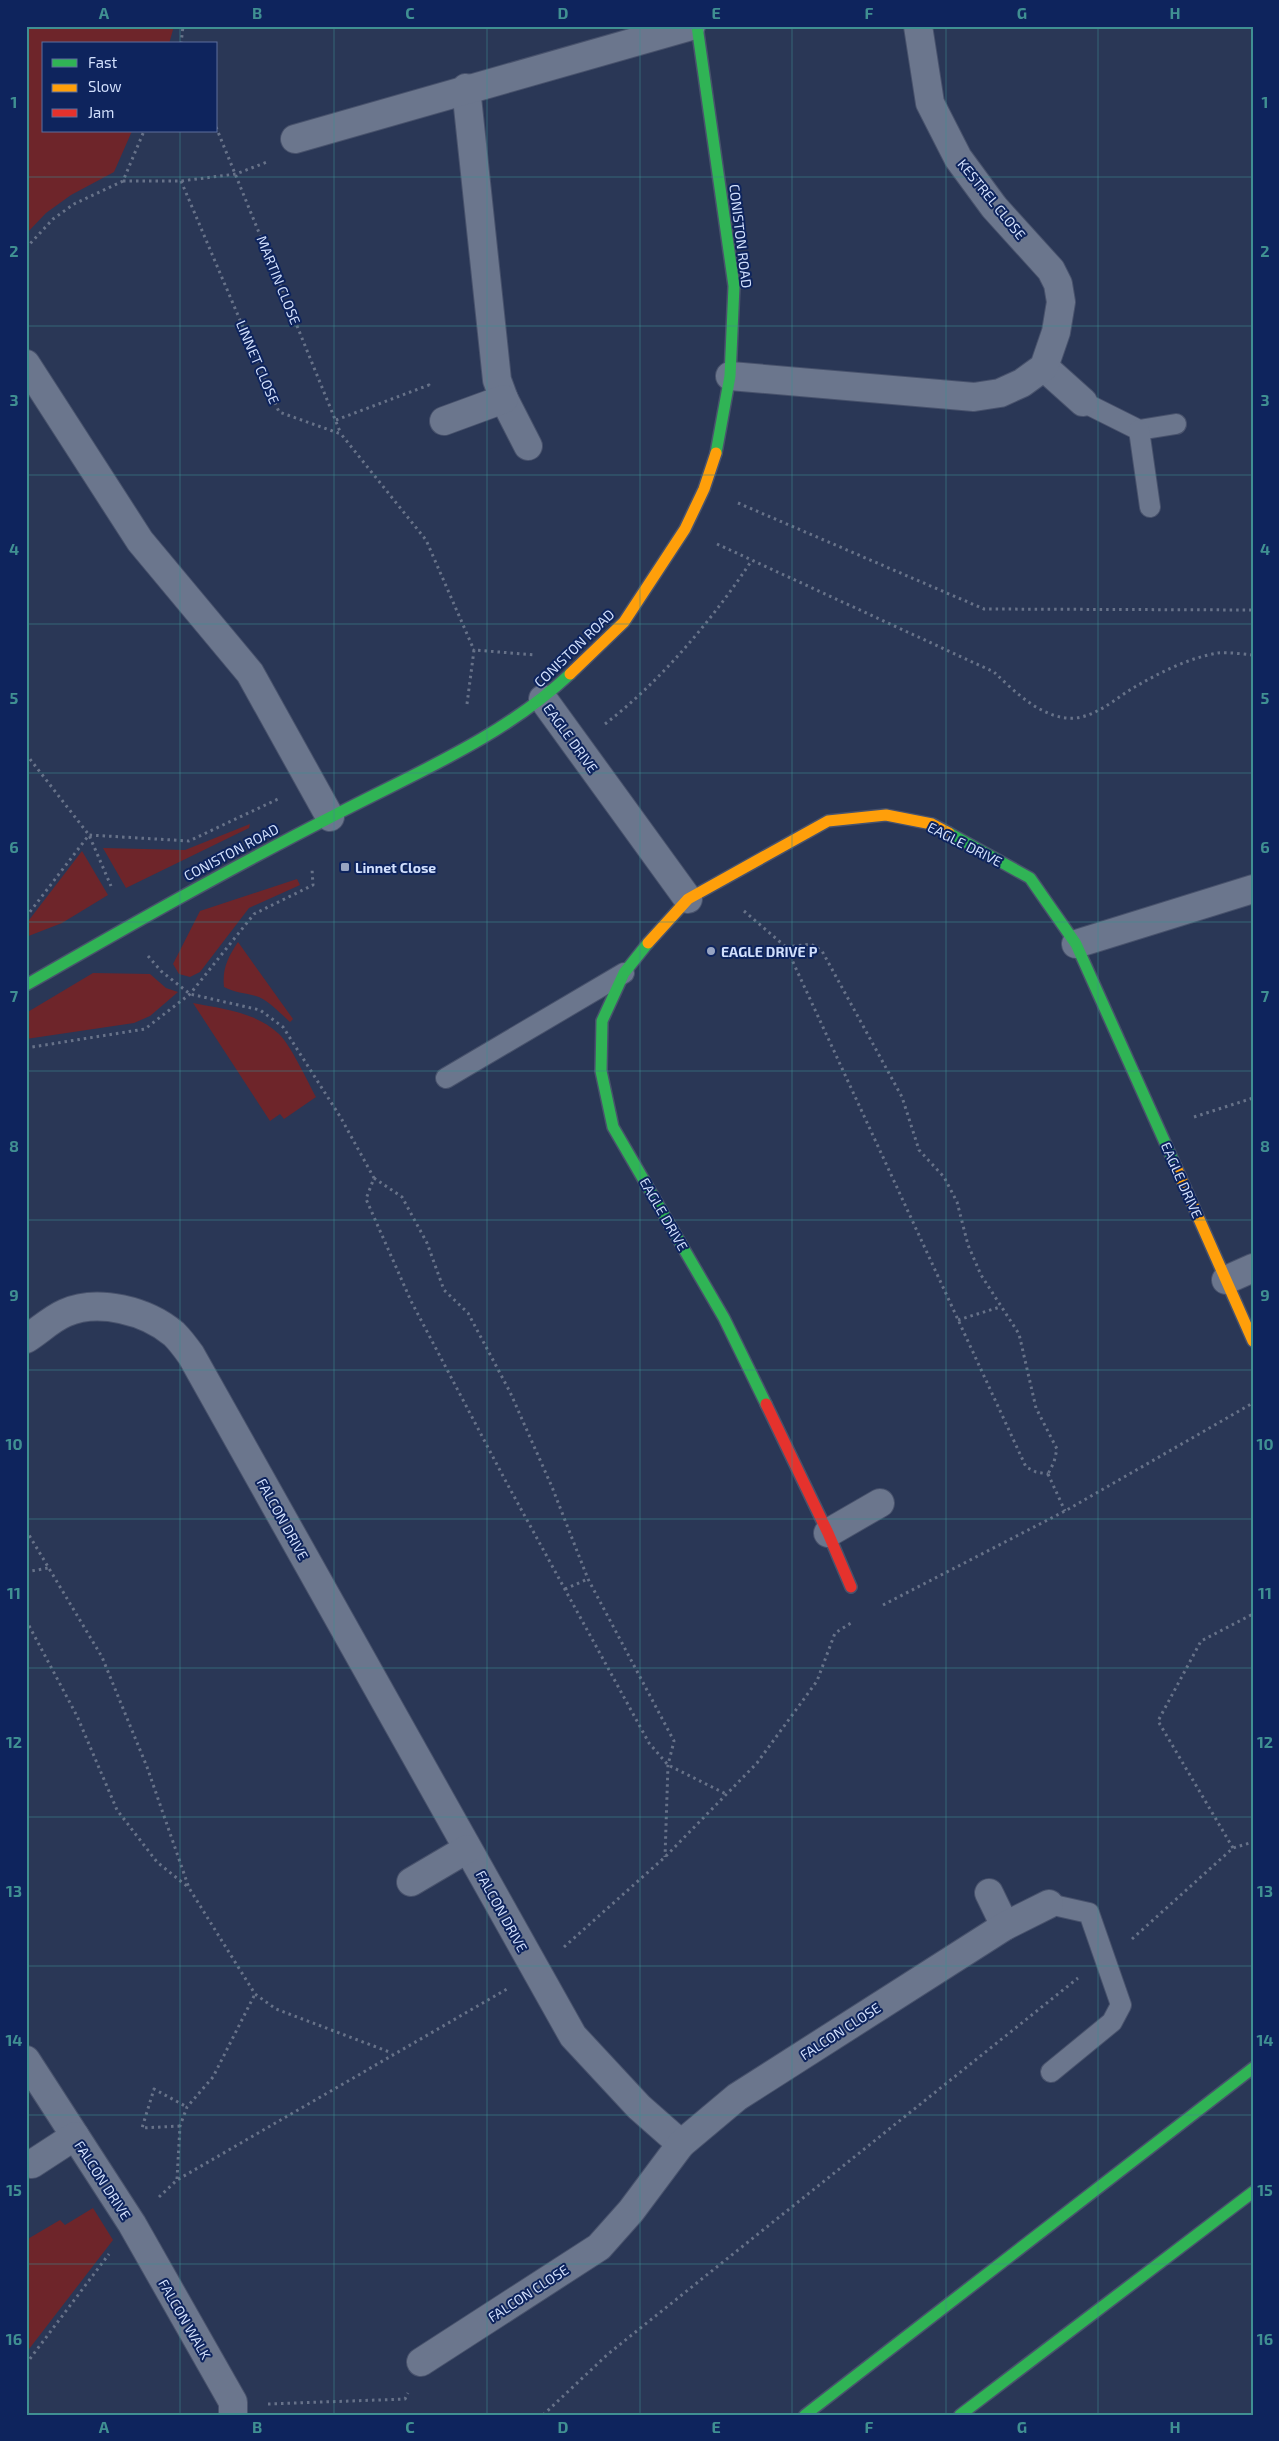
<svg xmlns="http://www.w3.org/2000/svg" width="1279" height="2441" font-family="'Exo 2',sans-serif">
	<rect width="100%" height="100%" fill="#2a3756"/>
	<!-- green -->
	<g fill="#6e252a">
		<path d="M 26,26 L 174,26 L 169,44 L 44,44 L 44,131 L 132,131 L 114,172 L 71,195 L 46,213 L 26,234 Z"/>
		<path d="M 250,824 L 249,828 L 126,888 L 103,848 L 185,850 Z"/>
		<path d="M 82,851 L 108,895 L 62,923 L 26,937 L 26,924 Z"/>
		<path d="M 297,879 L 300,885 L 249,908 L 200,972 L 190,977 L 179,974 L 173,964 L 200,911 Z"/>
		<path d="M 238,942 L 293,1019 L 290,1022 C 280,1013 271,1003 259,997 C 247,993 235,993 224,987 C 222,969 228,957 238,942 Z"/>
		<path d="M 93,973 L 150,974 L 166,988 L 178,992 L 150,1016 L 134,1023 L 26,1039 L 26,1013 Z"/>
		<path d="M 193,1003 C 223,1009 256,1012 279,1034 C 290,1044 308,1082 316,1097 L 284,1119 L 280,1114 L 270,1121 Z"/>
		<path d="M 93,2208 L 113,2240 L 26,2353 L 26,2240 L 60,2220 L 65,2225 Z"/>
	</g>
	<g fill="none" stroke-linecap="round" stroke-linejoin="round">
		<defs>
			<g id="lane">
				<path d="M 1083,402 L 1139,430 L 1176,424"/>
				<path d="M 1139,430 L 1150,507"/>
				<path d="M 446,1078 L 624,973"/>
				<path d="M 1049,1904 L 1089,1913 L 1121,2005 L 1112,2022 L 1051,2072"/>
			</g>
			<g id="street">
				<path d="M 466,88 L 497,380 L 504,399 L 528,446"/>
				<path d="M 295,139 L 691,26"/>
				<path d="M 26,364 L 140,541 L 250,673 L 330,817"/>
				<path d="M 1044,367 L 1083,402"/>
				<path d="M 730,376 L 974,397 L 1000,393 L 1022,383 L 1044,367 L 1056,332 L 1061,302 L 1058,284 L 1051,270 L 994,207 L 958,158 L 930,103 L 918,26"/>
				<path d="M 444,421 L 504,399"/>
				<path d="M 543,699 L 688,899"/>
				<path d="M 1076,944 L 1253,889"/>
				<path d="M 1226,1280 L 1253,1268"/>
				<path d="M 26,1339 C 39,1331 51,1319 65,1313 C 98,1298 147,1311 174,1334 C 180,1340 186,1348 191,1355 L 573,2036 L 639,2107 L 681,2144"/>
				<path d="M 828,1533 L 880,1503"/>
				<path d="M 411,1882 L 467,1849"/>
				<path d="M 989,1893 L 1005,1926"/>
				<path d="M 26,2060 L 132,2224 L 233,2402 L 233,2415"/>
				<path d="M 32,2164 L 75,2136"/>
				<path d="M 421,2362 L 599,2247 L 631,2211 L 681,2144 L 737,2097 L 1005,1926 L 1049,1904"/>
			</g>
			<g id="fast">
				<path d="M 697,26 L 734,286 L 730,376 L 716,453"/>
				<path d="M 949,833 L 1030,878 L 1076,944 L 1176,1167"/>
				<path d="M 648,943 L 624,973 L 602,1021 L 601,1071 L 613,1127 L 724,1318 L 766,1404"/>
				<path d="M 26,985 C 127,927 227,870 331,817 C 413,774 502,738 570,674"/>
				<path d="M 805,2415 L 1253,2068"/>
				<path d="M 960,2415 L 1253,2192"/>
			</g>
			<g id="slow">
				<path d="M 570,674 L 624,622 L 685,529 L 704,489 L 716,453"/>
				<path d="M 648,943 L 688,899 L 828,821 L 886,815 L 932,824 L 949,833"/>
				<path d="M 1176,1167 L 1253,1341"/>
			</g>
			<path id="jam" d="M 766,1404 L 828,1533 L 851,1587"/>
		</defs>
		<!-- lane casing -->
		<use href="#lane" stroke="#48526c" stroke-width="22"/>
		<!-- street casing -->
		<use href="#street" stroke="#48526c" stroke-width="30"/>
		<!-- fast casing -->
		<use href="#fast" stroke="#48526c" stroke-width="14"/>
		<!-- slow casing -->
		<use href="#slow" stroke="#48526c" stroke-width="14"/>
		<!-- jam casing -->
		<use href="#jam" stroke="#48526c" stroke-width="14"/>
		<!-- path -->
		<g stroke="#677289" stroke-width="3" stroke-dasharray="2.5 4" stroke-linecap="butt">
			<path d="M 181,44 L 183,26"/>
			<path d="M 216,127 L 341,434"/>
			<path d="M 123,181 L 181,181 L 236,174 L 267,162"/>
			<path d="M 181,181 L 279,412 L 341,434 L 426,540 L 474,650"/>
			<path d="M 26,248 L 53,219 L 74,204 L 123,181 L 144,131"/>
			<path d="M 336,420 L 429,385 L 430,388"/>
			<path d="M 738,503 L 984,609 L 1253,610"/>
			<path d="M 717,544 L 994,672 C 1015,692 1044,721 1076,718 C 1098,715 1115,699 1133,688 C 1159,673 1188,658 1218,653 C 1229,652 1242,654 1253,655"/>
			<path d="M 467,704 L 474,650 L 536,655"/>
			<path d="M 605,724 C 661,681 713,619 752,560"/>
			<path d="M 26,754 L 89,835 L 111,886"/>
			<path d="M 744,911 L 786,947 L 1026,1467 L 1036,1472 L 1048,1474"/>
			<path d="M 26,917 L 89,835 L 189,841 L 278,799"/>
			<path d="M 786,947 L 811,944 L 822,951 L 902,1097 L 919,1150 L 944,1177 L 957,1202 L 968,1245 L 981,1275 L 1019,1334 L 1036,1408 L 1057,1449 L 1054,1462 L 1048,1474"/>
			<path d="M 148,956 L 161,971 L 190,994 L 260,1010 L 283,1027 L 341,1118 L 374,1178 L 366,1199 L 411,1301 L 504,1478 L 649,1743 L 668,1765 L 726,1794"/>
			<path d="M 26,1048 L 145,1029 L 190,994 L 254,914 L 313,885 L 312,869"/>
			<path d="M 1194,1117 L 1253,1098"/>
			<path d="M 374,1178 L 402,1197 L 427,1243 L 444,1290 L 468,1313 L 510,1392 L 552,1487 L 588,1579 L 674,1741 L 668,1765 L 665,1857"/>
			<path d="M 958,1320 L 1000,1307"/>
			<path d="M 1048,1474 L 1065,1511"/>
			<path d="M 26,1530 L 102,1657 L 147,1767 L 189,1888 L 255,1994 L 276,2009 L 392,2053"/>
			<path d="M 26,1572 L 48,1568"/>
			<path d="M 565,1589 L 588,1579"/>
			<path d="M 883,1605 L 1065,1511 L 1253,1403"/>
			<path d="M 26,1620 L 77,1716 L 117,1810 L 157,1862 L 188,1887"/>
			<path d="M 1233,1848 L 1158,1721 L 1201,1641 L 1253,1614"/>
			<path d="M 1132,1939 L 1233,1848 L 1253,1842"/>
			<path d="M 564,1947 L 665,1857 L 757,1763 L 817,1681 L 835,1633 L 851,1623"/>
			<path d="M 180,2126 L 142,2128 L 154,2089 L 187,2107"/>
			<path d="M 177,2179 L 180,2126 L 187,2107 L 213,2077 L 255,1994"/>
			<path d="M 159,2197 L 177,2180 L 507,1989"/>
			<path d="M 26,2364 L 109,2254"/>
			<path d="M 268,2404 L 405,2399 L 408,2393"/>
			<path d="M 543,2415 L 608,2354 L 1078,1978"/>
		</g>
		<!-- lane -->
		<use href="#lane" stroke="#6b768d" stroke-width="20"/>
		<!-- street -->
		<use href="#street" stroke="#6b768d" stroke-width="28"/>
		<!-- fast -->
		<use href="#fast" stroke="#30b455" stroke-width="11"/>
		<!-- slow -->
		<use href="#slow" stroke="#ff9f0a" stroke-width="11"/>
		<!-- jam -->
		<use href="#jam" stroke="#e5322d" stroke-width="11"/>
	</g>
	<!-- grid -->
	<path fill="none" stroke="#409092" stroke-width="1" stroke-opacity="0.55" d="M 180,26 L 180,44M 334,26 L 334,2415M 487,26 L 487,2415M 640,26 L 640,2415M 792,26 L 792,2415M 946,26 L 946,2415M 1098,26 L 1098,2415M 180,131 L 180,2415M 26,177 L 1253,177M 26,326 L 1253,326M 26,475 L 1253,475M 26,624 L 1253,624M 26,773 L 1253,773M 26,922 L 1253,922M 26,1071 L 1253,1071M 26,1220 L 1253,1220M 26,1370 L 1253,1370M 26,1519 L 1253,1519M 26,1668 L 1253,1668M 26,1817 L 1253,1817M 26,1966 L 1253,1966M 26,2115 L 1253,2115M 26,2264 L 1253,2264"/>
	<!-- markers -->
	<g fill="#97a4c2" stroke="#0e245d" stroke-width="2">
		<rect x="340" y="862" width="10" height="10" rx="2.5"/>
		<circle cx="711" cy="951" r="5"/>
	</g>
	<g text-anchor="middle" dominant-baseline="central" stroke-width="4" stroke-linejoin="round" paint-order="stroke">
		<!-- street labels -->
		<g font-size="14" fill="#d1dffc" stroke="#0e245d">
			<text transform="translate(992 199) rotate(51)">KESTREL CLOSE</text>
			<text transform="translate(741 236) rotate(83)">CONISTON ROAD</text>
			<text transform="translate(279 280) rotate(68)">MARTIN CLOSE</text>
			<text transform="translate(258 362) rotate(67)">LINNET CLOSE</text>
			<text transform="translate(574 648) rotate(-44)">CONISTON ROAD</text>
			<text transform="translate(571 738) rotate(54)">EAGLE DRIVE</text>
			<text transform="translate(965 844) rotate(27)">EAGLE DRIVE</text>
			<text transform="translate(231 852) rotate(-28)">CONISTON ROAD</text>
			<text transform="translate(1182 1180) rotate(66)">EAGLE DRIVE</text>
			<text transform="translate(664 1214) rotate(60)">EAGLE DRIVE</text>
			<text transform="translate(283 1519) rotate(61)">FALCON DRIVE</text>
			<text transform="translate(502 1911) rotate(61)">FALCON DRIVE</text>
			<text transform="translate(840 2031) rotate(-33)">FALCON CLOSE</text>
			<text transform="translate(103 2180) rotate(57)">FALCON DRIVE</text>
			<text transform="translate(528 2293) rotate(-33)">FALCON CLOSE</text>
			<text transform="translate(185 2319) rotate(60)">FALCON WALK</text>
		</g>
		<!-- poi labels -->
		<g font-size="14" font-weight="bold" fill="#d1dffc" stroke="#0e245d" text-anchor="start">
			<text x="355" y="867">Linnet Close</text>
			<text x="721" y="951">EAGLE DRIVE P</text>
		</g>
	</g>
	<!-- border -->
	<rect width="1279" height="2441" fill="none" stroke="#0e245d" stroke-width="55"/>
	<!-- legend -->
	<rect x="42" y="42" width="175" height="90" fill="#0e245d" stroke="#5c6f9d"/>
	<rect x="52" y="59" width="25" height="8" fill="#30b455" stroke="#5c6f9d"/>
	<text x="88" y="68" font-size="15" fill="#d1dffc">Fast</text>
	<rect x="52" y="84" width="25" height="8" fill="#ff9f0a" stroke="#5c6f9d"/>
	<text x="88" y="92" font-size="15" fill="#d1dffc">Slow</text>
	<rect x="52" y="109" width="25" height="8" fill="#e5322d" stroke="#5c6f9d"/>
	<text x="88" y="118" font-size="15" fill="#d1dffc">Jam</text>
	<rect x="28" y="28" width="1224" height="2386" fill="none" stroke="#409092" stroke-width="2"/>
	<g font-size="16" text-anchor="middle" font-weight="bold" fill="#409092">
		<text x="104" y="19">A</text>
		<text x="257" y="19">B</text>
		<text x="410" y="19">C</text>
		<text x="563" y="19">D</text>
		<text x="716" y="19">E</text>
		<text x="869" y="19">F</text>
		<text x="1022" y="19">G</text>
		<text x="1175" y="19">H</text>
		<text x="14" y="108">1</text>
		<text x="1265" y="108">1</text>
		<text x="14" y="257">2</text>
		<text x="1265" y="257">2</text>
		<text x="14" y="406">3</text>
		<text x="1265" y="406">3</text>
		<text x="14" y="555">4</text>
		<text x="1265" y="555">4</text>
		<text x="14" y="704">5</text>
		<text x="1265" y="704">5</text>
		<text x="14" y="853">6</text>
		<text x="1265" y="853">6</text>
		<text x="14" y="1002">7</text>
		<text x="1265" y="1002">7</text>
		<text x="14" y="1152">8</text>
		<text x="1265" y="1152">8</text>
		<text x="14" y="1301">9</text>
		<text x="1265" y="1301">9</text>
		<text x="14" y="1450">10</text>
		<text x="1265" y="1450">10</text>
		<text x="14" y="1599">11</text>
		<text x="1265" y="1599">11</text>
		<text x="14" y="1748">12</text>
		<text x="1265" y="1748">12</text>
		<text x="14" y="1897">13</text>
		<text x="1265" y="1897">13</text>
		<text x="14" y="2046">14</text>
		<text x="1265" y="2046">14</text>
		<text x="14" y="2196">15</text>
		<text x="1265" y="2196">15</text>
		<text x="14" y="2345">16</text>
		<text x="1265" y="2345">16</text>
		<text x="104" y="2433">A</text>
		<text x="257" y="2433">B</text>
		<text x="410" y="2433">C</text>
		<text x="563" y="2433">D</text>
		<text x="716" y="2433">E</text>
		<text x="869" y="2433">F</text>
		<text x="1022" y="2433">G</text>
		<text x="1175" y="2433">H</text>
	</g>
</svg>
